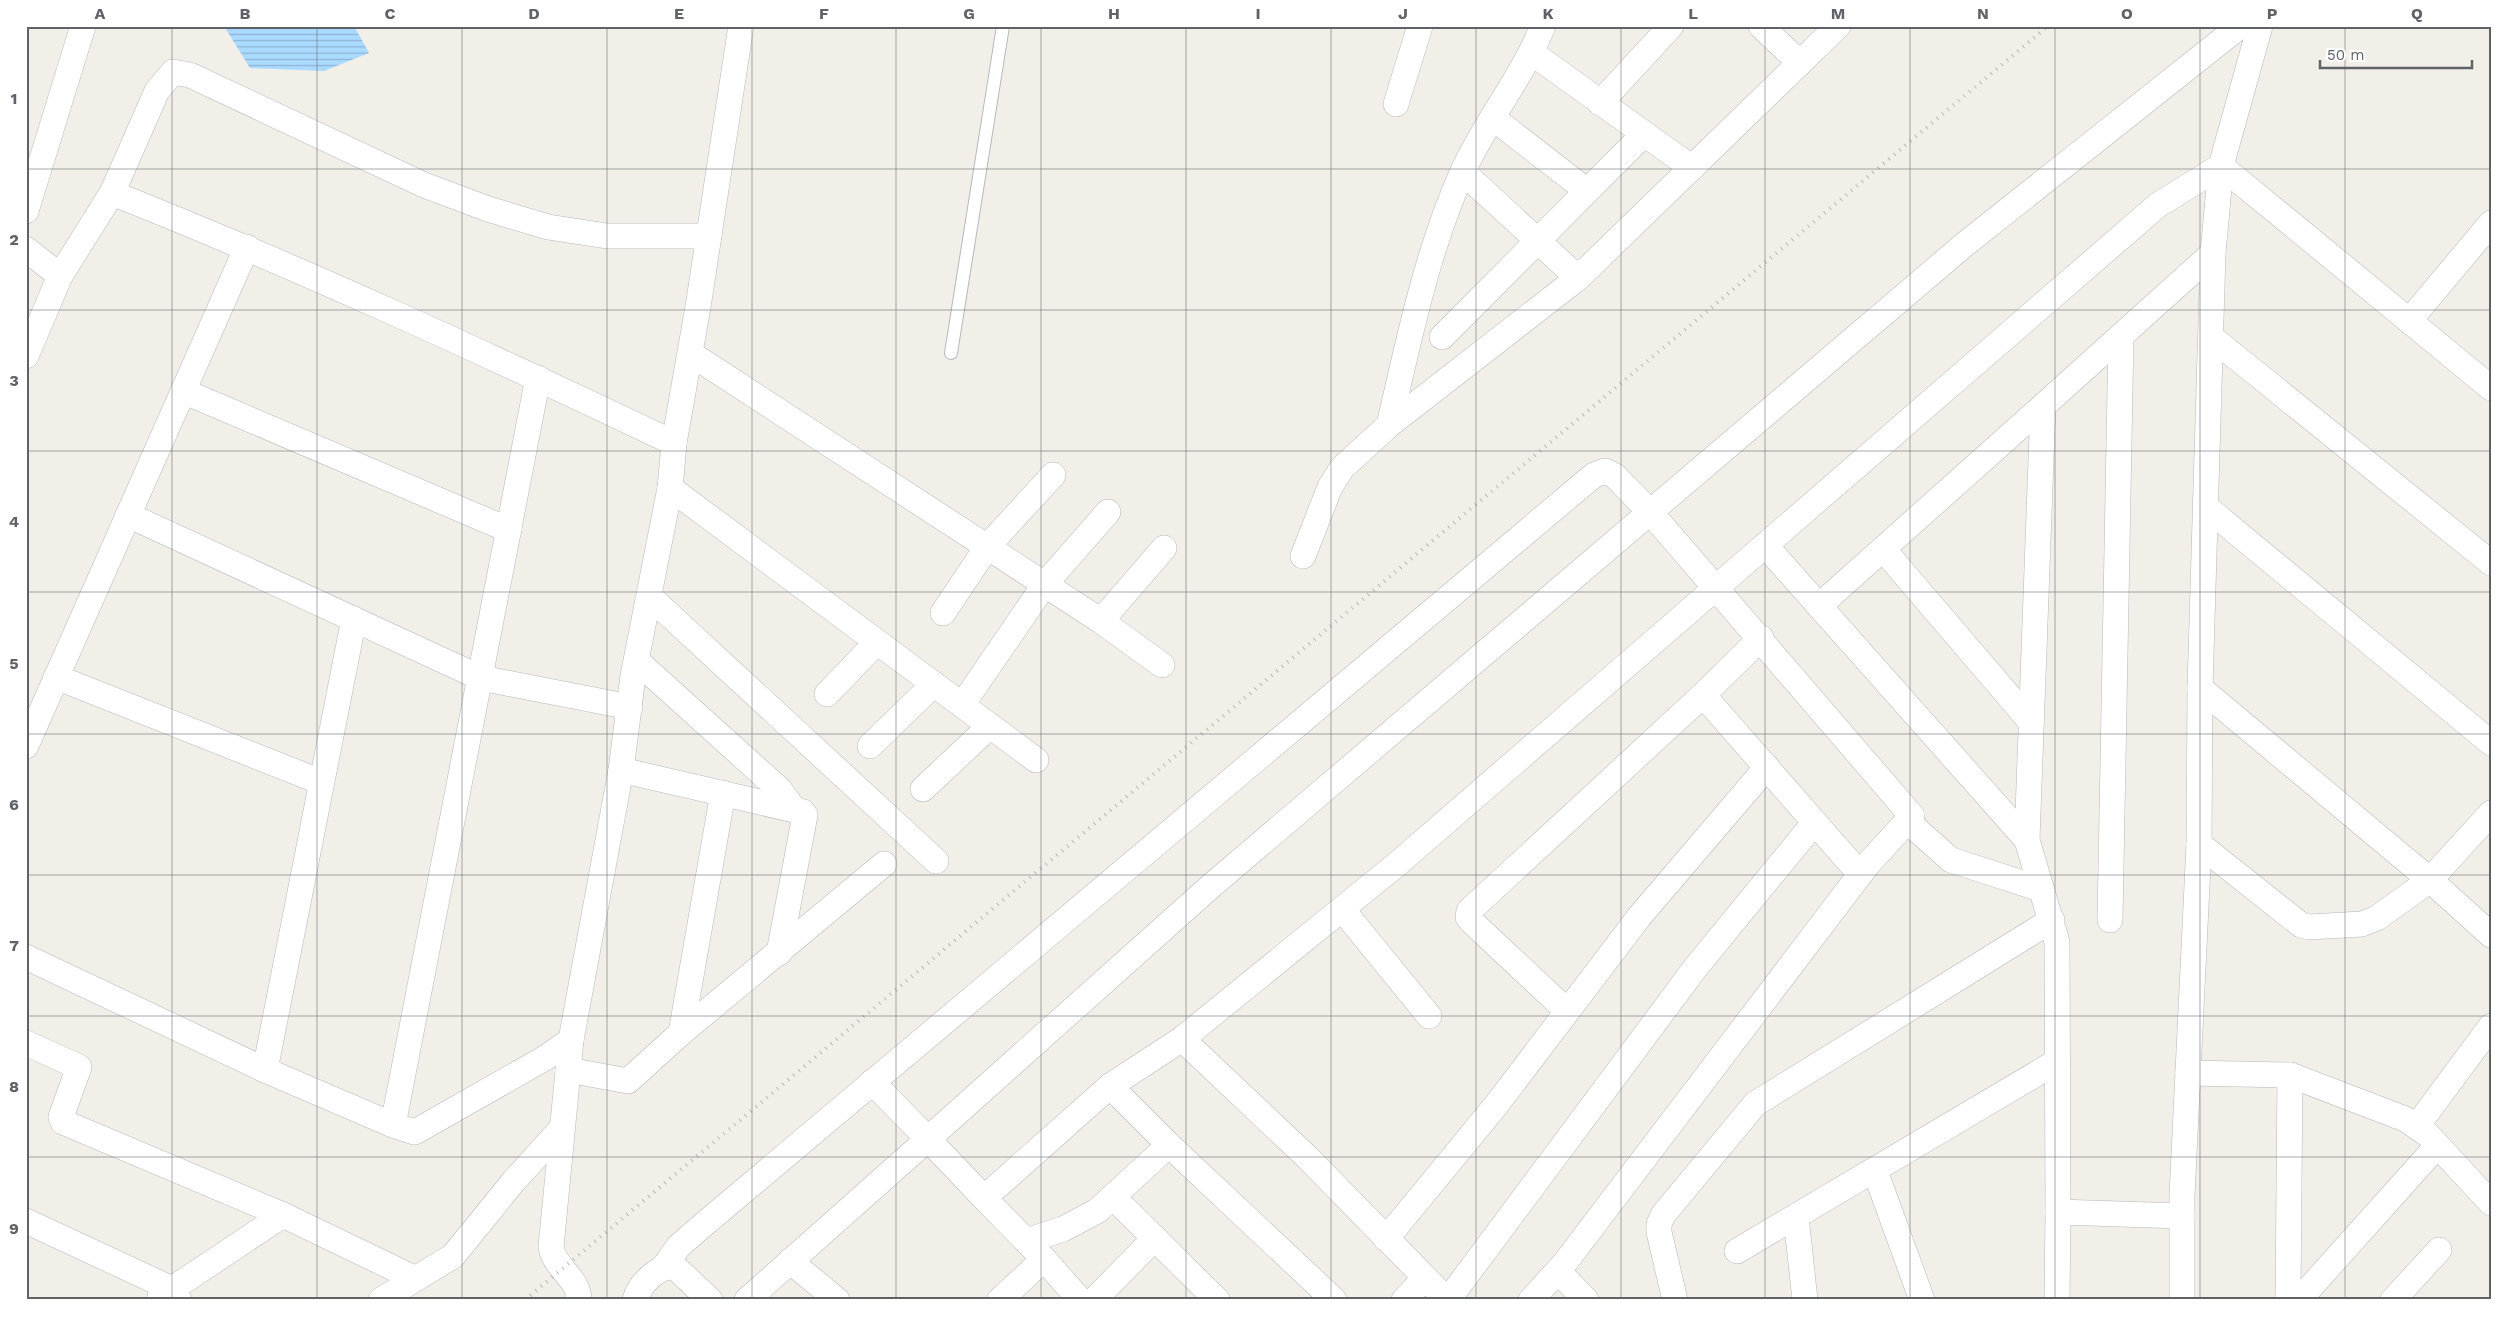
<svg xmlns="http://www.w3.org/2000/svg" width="2517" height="1326" font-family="'Work Sans',sans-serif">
	<defs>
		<pattern id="water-rules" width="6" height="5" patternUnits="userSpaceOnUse" patternTransform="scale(1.25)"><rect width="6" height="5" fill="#aadaff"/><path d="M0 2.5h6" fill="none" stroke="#8eb4d2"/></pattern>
	</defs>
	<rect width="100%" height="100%" fill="#f1efe8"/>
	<!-- water -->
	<path fill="url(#water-rules)" d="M 224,26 L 354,26 L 369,53 L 324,71 L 250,68 Z"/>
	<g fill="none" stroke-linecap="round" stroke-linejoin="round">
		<defs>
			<path id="service" d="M 951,353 L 1003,26"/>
			<g id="minor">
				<path d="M 1761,26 L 1800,63"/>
				<path d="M 2240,26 L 1964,245 L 1211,886 L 928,1139 L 984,1198 L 1110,1086 L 1182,1039 L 1396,865 L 2158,205 L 2221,166 L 2491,388"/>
				<path d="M 1532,53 L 1692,168"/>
				<path d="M 1600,103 L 1671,26"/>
				<path d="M 1396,104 L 1420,26"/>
				<path d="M 1493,118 L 1587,191"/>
				<path d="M 1463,172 L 1578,278"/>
				<path d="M 112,193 L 157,91 L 173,72 L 190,75 L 424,185 L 488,209 L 548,227 L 607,236 L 709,236"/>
				<path d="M 26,211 L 83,26"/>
				<path d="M 26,249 L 60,276 L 26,356"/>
				<path d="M 60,276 L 112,193 C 303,269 489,355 674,443"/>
				<path d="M 2409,321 L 2491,223"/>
				<path d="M 1442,337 L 1644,134"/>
				<path d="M 2211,337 L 2491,563"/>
				<path d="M 691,354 L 1101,621 L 1162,665"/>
				<path d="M 183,391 L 509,530"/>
				<path d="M 1389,425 C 1409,340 1426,254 1462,173 C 1485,122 1522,78 1543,26"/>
				<path d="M 670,488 L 1036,760"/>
				<path d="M 2206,507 L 2491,743"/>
				<path d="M 128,515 L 481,678 L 630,707"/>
				<path d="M 1765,545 L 2027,840 L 2057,942 L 2058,1212 L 2182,1216"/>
				<path d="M 1883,549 L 2031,722"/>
				<path d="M 1303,556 L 1330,487 L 1342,468 L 1389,425 L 1578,278 L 1838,26"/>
				<path d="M 650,597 L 936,861"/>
				<path d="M 1819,606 L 2043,406"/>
				<path d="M 943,613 L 987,547 L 1053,475"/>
				<path d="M 1101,621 L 1164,548"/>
				<path d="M 637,661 L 780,790 L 793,808"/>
				<path d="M 56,677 L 321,782"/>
				<path d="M 2200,688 L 2430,880 L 2491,935"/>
				<path d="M 827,694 L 877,642"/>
				<path d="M 1703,695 L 1860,874"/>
				<path d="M 962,705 L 1045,584 L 1108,512"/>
				<path d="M 26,746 L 247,247"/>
				<path d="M 870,746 L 934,684"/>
				<path d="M 621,770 L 803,812 L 805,815 L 779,953"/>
				<path d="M 923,789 L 990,726"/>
				<path d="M 1908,822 L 1951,860 L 2041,889"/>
				<path d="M 2027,840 L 2043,406 L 2213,253"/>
				<path d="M 2199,844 L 2301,925 L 2309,927 L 2362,924 L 2377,918 L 2430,880 L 2491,813"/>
				<path d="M 1342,909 L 1429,1016"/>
				<path d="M 2110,920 L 2121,336"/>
				<path d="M 26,957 L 265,1070 L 393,1125 L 415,1132 L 545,1058 L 571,1040"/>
				<path d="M 1567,1011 L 1472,922 L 1468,917 L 1469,911 L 1703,695 L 1761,638"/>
				<path d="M 681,1033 L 723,793"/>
				<path d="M 1182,1039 L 1307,1157 L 1447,1300"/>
				<path d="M 26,1043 L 79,1067 L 61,1117 L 63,1122 L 283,1215 L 414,1278"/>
				<path d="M 265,1070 L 354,619"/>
				<path d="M 568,1070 L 628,1081 L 681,1033 L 884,864"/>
				<path d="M 2188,1073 L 2290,1075 L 2405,1119 L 2427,1134 L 2491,1203"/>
				<path d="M 1110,1086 L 1169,1145 L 1334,1300"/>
				<path d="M 393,1125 L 538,378"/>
				<path d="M 2417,1126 L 2491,1026"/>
				<path d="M 1875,1171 L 1922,1300"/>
				<path d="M 1113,1197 L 1217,1300"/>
				<path d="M 984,1198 L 1044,1259 L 1080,1300"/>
				<path d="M 1796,1217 L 1805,1300"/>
				<path d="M 26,1221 L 172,1289 L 179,1300"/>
				<path d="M 1386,1239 L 1497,1104 L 1639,917 L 1767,767"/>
				<path d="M 1026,1241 L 1063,1229 L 1097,1211 L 1169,1145"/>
				<path d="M 1737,1251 L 2058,1061"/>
				<path d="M 790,1261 L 837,1300"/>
				<path d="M 664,1267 L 678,1247 L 696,1231 L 1594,475 L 1605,471 L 1615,476 L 1651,513 L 1912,816 L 1868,864 L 1564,1264 L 1531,1300"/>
				<path d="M 1558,1271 L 1586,1300"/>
				<path d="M 160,1297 L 283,1215"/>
				<path d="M 381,1300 L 453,1256 L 513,1182 L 562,1128"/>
				<path d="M 579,1300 C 579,1278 554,1268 551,1247 L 571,1040 L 621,770 L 633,676 L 670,488 L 674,443 L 698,307 L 741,26"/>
				<path d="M 635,1300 C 638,1286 660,1262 676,1268 L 710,1300"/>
				<path d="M 747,1300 L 928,1139 L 872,1082"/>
				<path d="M 1000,1300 L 1044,1259"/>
				<path d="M 1094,1300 L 1155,1238"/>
				<path d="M 1404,1300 L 1425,1278"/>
				<path d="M 1448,1300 L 1696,967 L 1814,823"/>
				<path d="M 1675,1300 L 1659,1232 L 1659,1224 L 1663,1215 L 1755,1104 L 2052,920"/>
				<path d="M 2057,1300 L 2058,1212"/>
				<path d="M 2182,1300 L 2182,1196 L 2199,844 L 2200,688 L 2213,253 L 2221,166 L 2260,26"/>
				<path d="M 2288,1300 L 2290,1075"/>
				<path d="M 2299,1300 L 2437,1146"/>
				<path d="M 2393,1300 L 2439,1250"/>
			</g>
		</defs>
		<!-- service casing -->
		<use href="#service" stroke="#b5b8bc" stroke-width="14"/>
		<!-- minor casing -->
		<use href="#minor" stroke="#b5b8bc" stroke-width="26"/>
		<!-- service -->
		<use href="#service" stroke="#fff" stroke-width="12"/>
		<!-- minor -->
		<use href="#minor" stroke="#fff" stroke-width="25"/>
		<!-- rail -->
		<path stroke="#b6b7b8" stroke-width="4" stroke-dasharray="1 6" stroke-linecap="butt" d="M 525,1300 L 2048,26"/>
	</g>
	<!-- grid -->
	<path fill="none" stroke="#5f6368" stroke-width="1" stroke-opacity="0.55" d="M 172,26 L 172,1300M 317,26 L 317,1300M 462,26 L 462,1300M 607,26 L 607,1300M 752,26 L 752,1300M 896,26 L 896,1300M 1041,26 L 1041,1300M 1186,26 L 1186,1300M 1331,26 L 1331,1300M 1476,26 L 1476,1300M 1621,26 L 1621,1300M 1765,26 L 1765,1300M 1910,26 L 1910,1300M 2055,26 L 2055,1300M 2200,26 L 2200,1300M 2345,26 L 2345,1300M 26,169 L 2491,169M 26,310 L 2491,310M 26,451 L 2491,451M 26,592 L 2491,592M 26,734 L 2491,734M 26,875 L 2491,875M 26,1016 L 2491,1016M 26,1157 L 2491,1157"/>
	<!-- border -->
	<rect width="2517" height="1326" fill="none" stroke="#ffffff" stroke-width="55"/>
	<!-- scale -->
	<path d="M2320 60v8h152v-8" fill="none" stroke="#5f6368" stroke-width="2.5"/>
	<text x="2327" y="60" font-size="15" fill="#5f6368" stroke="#ffffff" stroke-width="4" paint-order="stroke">50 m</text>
	<rect x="28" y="28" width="2462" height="1270" fill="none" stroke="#5f6368" stroke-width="2"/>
	<g font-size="16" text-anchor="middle" font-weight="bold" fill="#5f6368">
		<text x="100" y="19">A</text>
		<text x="245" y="19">B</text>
		<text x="390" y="19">C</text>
		<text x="534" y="19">D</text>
		<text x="679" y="19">E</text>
		<text x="824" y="19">F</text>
		<text x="969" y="19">G</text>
		<text x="1114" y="19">H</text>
		<text x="1258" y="19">I</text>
		<text x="1403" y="19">J</text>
		<text x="1548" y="19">K</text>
		<text x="1693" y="19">L</text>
		<text x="1838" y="19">M</text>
		<text x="1983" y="19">N</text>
		<text x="2127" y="19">O</text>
		<text x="2272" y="19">P</text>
		<text x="2417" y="19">Q</text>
		<text x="14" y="104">1</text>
		<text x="14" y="245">2</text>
		<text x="14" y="386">3</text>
		<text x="14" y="527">4</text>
		<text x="14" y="669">5</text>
		<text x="14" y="810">6</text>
		<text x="14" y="951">7</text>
		<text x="14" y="1092">8</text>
		<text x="14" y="1234">9</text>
	</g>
</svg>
